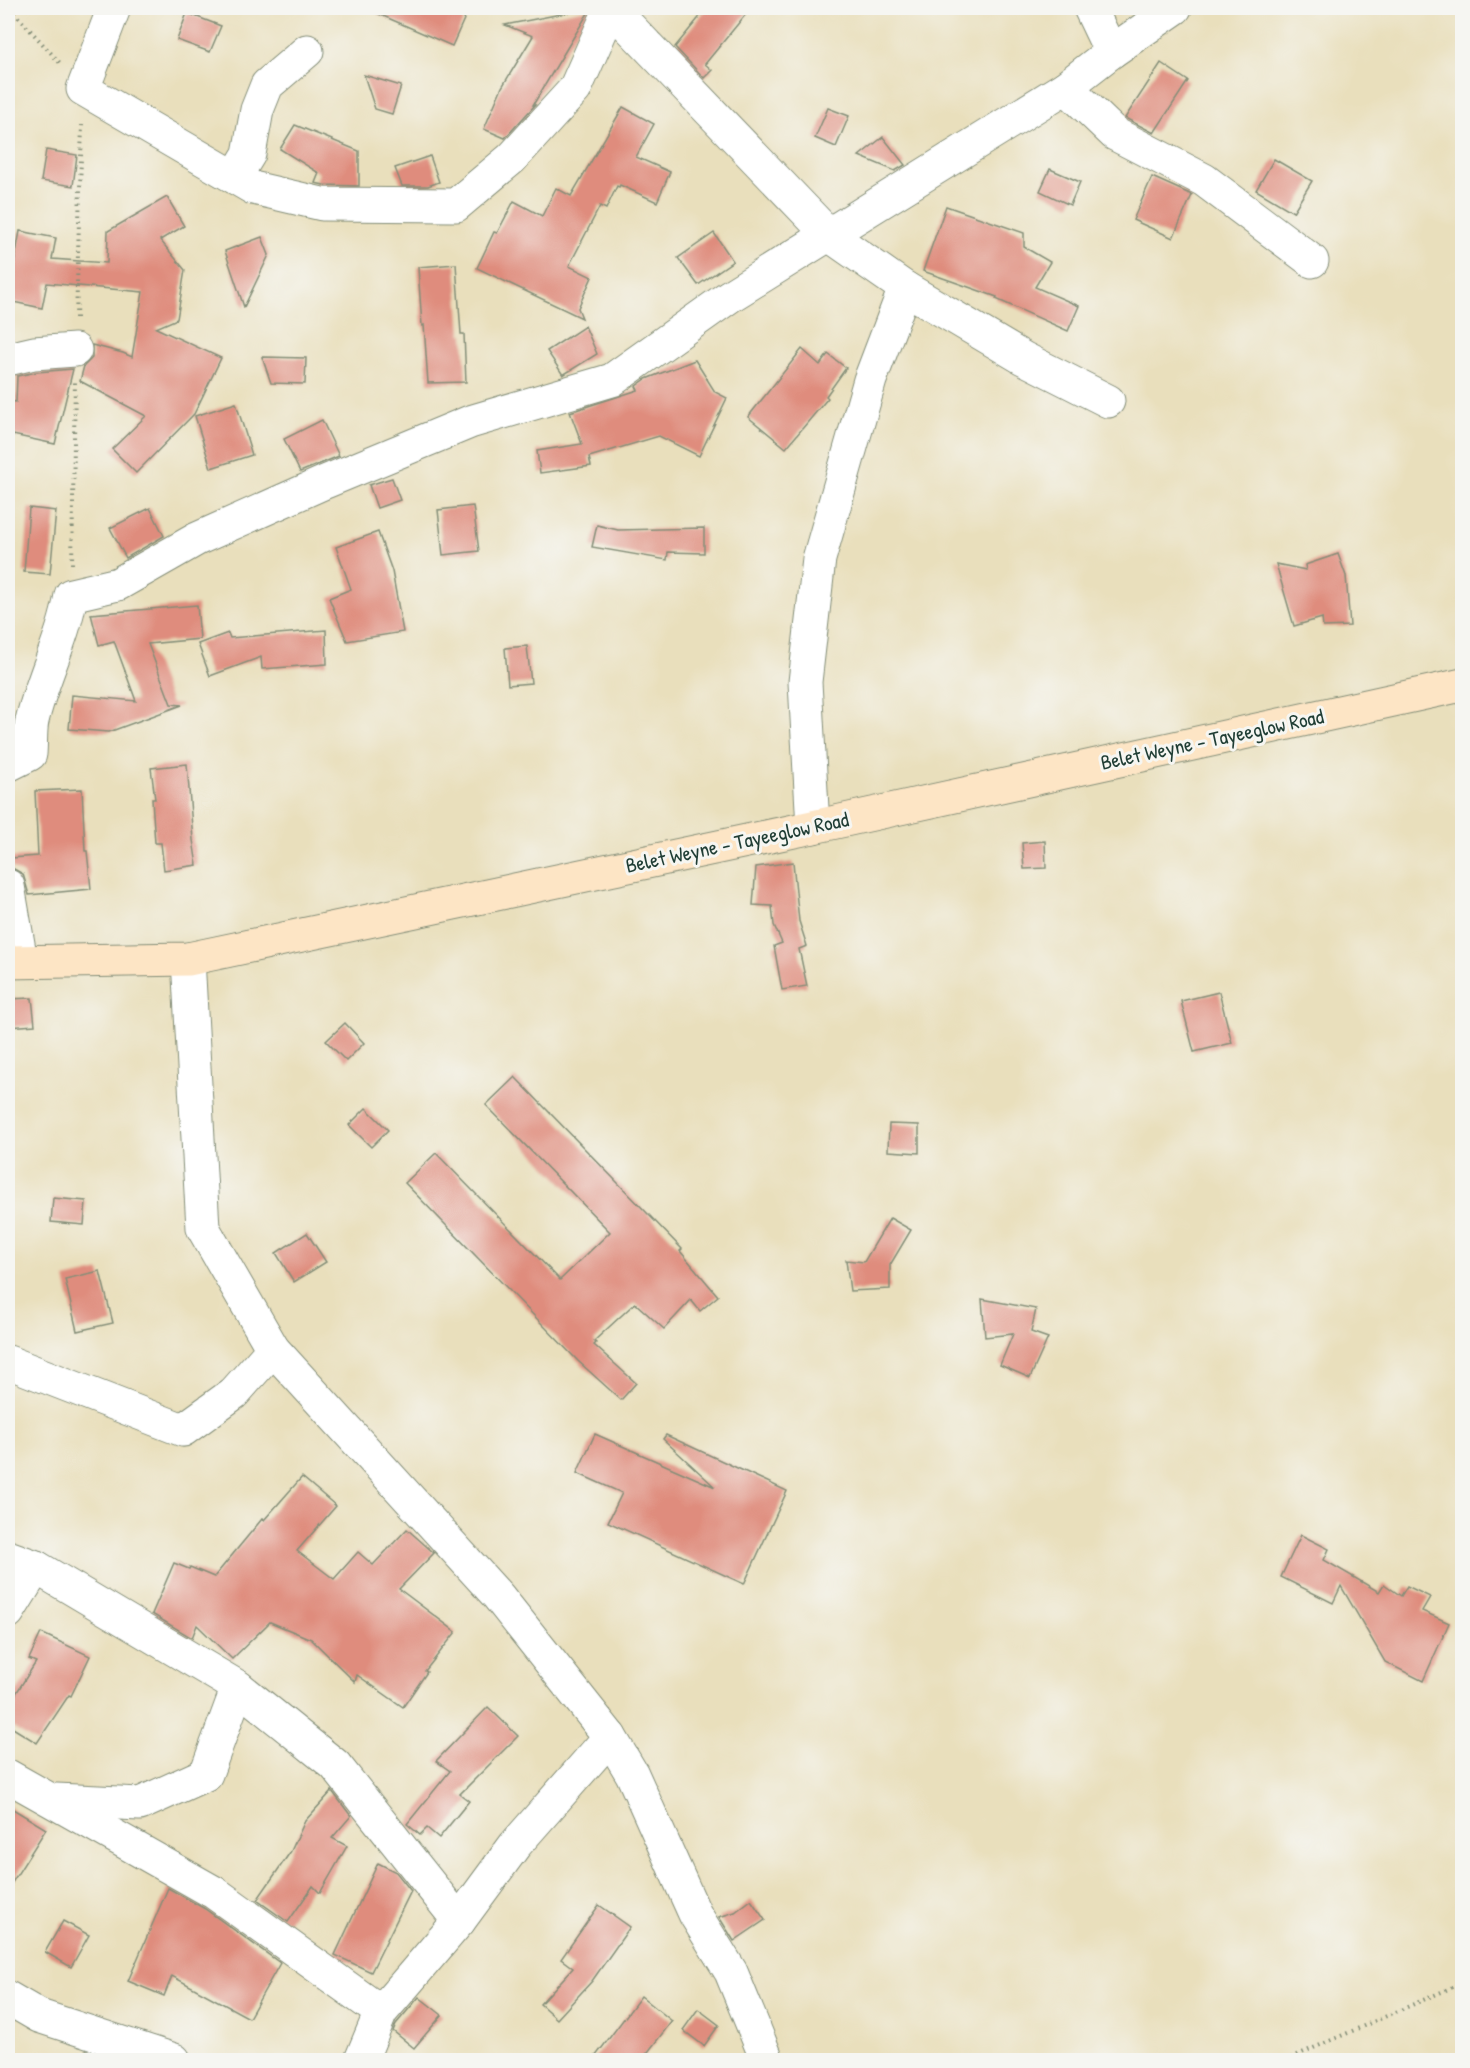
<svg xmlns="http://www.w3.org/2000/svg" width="1470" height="2068" font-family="'Patrick Hand',sans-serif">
	<rect width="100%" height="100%" fill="#f6f6f2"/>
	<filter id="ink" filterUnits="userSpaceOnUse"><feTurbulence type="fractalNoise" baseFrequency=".0167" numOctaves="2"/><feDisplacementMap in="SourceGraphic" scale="12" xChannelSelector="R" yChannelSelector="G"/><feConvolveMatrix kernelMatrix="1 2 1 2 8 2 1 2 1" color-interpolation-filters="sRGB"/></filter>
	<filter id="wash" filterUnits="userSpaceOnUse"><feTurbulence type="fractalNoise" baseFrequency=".008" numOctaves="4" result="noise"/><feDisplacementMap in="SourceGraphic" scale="24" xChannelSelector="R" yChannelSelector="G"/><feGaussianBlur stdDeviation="1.35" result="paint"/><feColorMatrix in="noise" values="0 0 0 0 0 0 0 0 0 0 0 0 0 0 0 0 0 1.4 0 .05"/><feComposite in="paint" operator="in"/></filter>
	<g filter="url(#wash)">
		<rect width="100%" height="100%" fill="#e9dfbc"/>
		<g id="blocks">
			<!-- building -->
			<g fill="#df8c7d">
				<path d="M 365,8 L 469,8 L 452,46 Z"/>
				<path d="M 591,8 L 533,105 L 535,105 L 505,138 L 484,129 L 502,87 L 533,36 L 505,25 Z"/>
				<path d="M 707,8 L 751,8 L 705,64 L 712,70 L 704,78 L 675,47 Z"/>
				<path d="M 187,13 L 221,26 L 210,52 L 177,40 Z"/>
				<path d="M 1161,63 L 1188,81 L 1154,133 L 1125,118 Z"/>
				<path d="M 364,75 L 401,86 L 392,114 L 375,109 Z"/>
				<path d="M 623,107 L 654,124 L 636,157 L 670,172 L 657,202 L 620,185 L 619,187 L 617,186 L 606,209 L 600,206 L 569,266 L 592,277 L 578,308 L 582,318 L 477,268 L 494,232 L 497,233 L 514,201 L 542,216 L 556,188 L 571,196 Z"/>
				<path d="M 828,108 L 849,116 L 836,147 L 815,138 Z"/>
				<path d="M 295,125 L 359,151 L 359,186 L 324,185 L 315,183 L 319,173 L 280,149 Z"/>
				<path d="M 883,137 L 905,165 L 895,171 L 859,156 Z"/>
				<path d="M 46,150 L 77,155 L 73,186 L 41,181 Z"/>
				<path d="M 430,156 L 439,182 L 428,186 L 402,186 L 395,168 Z"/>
				<path d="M 1274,159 L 1312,181 L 1293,212 L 1256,190 Z"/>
				<path d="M 1050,169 L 1080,182 L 1070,205 L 1040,191 Z"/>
				<path d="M 1152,177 L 1192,195 L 1173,238 L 1133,220 Z"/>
				<path d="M 167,197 L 184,226 L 160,240 L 185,270 L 177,319 L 156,328 L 221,358 L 194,414 L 136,473 L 112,449 L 146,416 L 80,381 L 84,366 L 92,358 L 92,345 L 123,353 L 132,357 L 143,292 L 47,283 L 42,308 L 8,301 L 8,297 L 20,231 L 56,238 L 52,259 L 107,263 L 108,231 Z"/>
				<path d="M 946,206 L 1024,233 L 1024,247 L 1050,262 L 1035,287 L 1079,306 L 1068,331 L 996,299 L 997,297 L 923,271 Z"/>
				<path d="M 714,233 L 733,261 L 698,285 L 678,258 Z"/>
				<path d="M 262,237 L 269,255 L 244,307 L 225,251 Z"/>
				<path d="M 456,264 L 461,334 L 464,334 L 466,382 L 428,383 L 424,325 L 422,326 L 418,267 Z"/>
				<path d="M 585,326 L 597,354 L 563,375 L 547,351 Z"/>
				<path d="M 802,349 L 820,365 L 828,354 L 846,368 L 826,396 L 828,398 L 786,448 L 748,417 Z"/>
				<path d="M 262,357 L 306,358 L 305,384 L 271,383 Z"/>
				<path d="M 695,360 L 715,392 L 727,398 L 699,456 L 659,436 L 589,457 L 591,466 L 540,473 L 537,451 L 582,444 L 570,412 L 638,390 L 636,386 L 646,379 Z"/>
				<path d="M 73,369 L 55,444 L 8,434 L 8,401 L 16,402 L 17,376 L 37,372 Z"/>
				<path d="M 236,403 L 252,455 L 211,468 L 195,416 Z"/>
				<path d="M 322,420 L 339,456 L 300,472 L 284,439 Z"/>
				<path d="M 392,478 L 400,500 L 377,508 L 369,485 Z"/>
				<path d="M 473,506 L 479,551 L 443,555 L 438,510 Z"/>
				<path d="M 29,508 L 56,511 L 50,574 L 24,572 Z"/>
				<path d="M 150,508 L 164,536 L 126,558 L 110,528 Z"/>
				<path d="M 597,525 L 618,530 L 704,528 L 704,553 L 668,552 L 667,560 L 592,547 Z"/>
				<path d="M 378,532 L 392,571 L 403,632 L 347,641 L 329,598 L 351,589 L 336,547 Z"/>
				<path d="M 1338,554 L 1346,576 L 1350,626 L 1323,627 L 1322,618 L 1294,626 L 1276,564 L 1306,570 L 1305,565 Z"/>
				<path d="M 197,605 L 200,639 L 148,644 L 171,704 L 182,705 L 109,732 L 69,729 L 72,695 L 136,701 L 114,641 L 99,645 L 91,614 Z"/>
				<path d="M 326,630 L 327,664 L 262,669 L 261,657 L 210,676 L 198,644 L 228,633 L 230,638 Z"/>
				<path d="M 527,646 L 531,683 L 508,685 L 505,648 Z"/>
				<path d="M 187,764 L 193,840 L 197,865 L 164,870 L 161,843 L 155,843 L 152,799 L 155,799 L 151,768 Z"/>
				<path d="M 82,789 L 85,851 L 87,851 L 91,889 L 29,895 L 23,874 L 12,868 L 11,858 L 38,856 L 35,791 Z"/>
				<path d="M 1045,841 L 1046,868 L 1024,869 L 1022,843 Z"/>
				<path d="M 793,862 L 799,921 L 807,946 L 799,949 L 807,986 L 782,990 L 774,946 L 782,943 L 774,925 L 772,906 L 753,905 L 756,867 Z"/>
				<path d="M 1219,992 L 1232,1043 L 1194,1052 L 1181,1001 Z"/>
				<path d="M 32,998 L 35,1025 L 8,1027 L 8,999 Z"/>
				<path d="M 345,1023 L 364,1043 L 346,1061 L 326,1041 Z"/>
				<path d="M 515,1077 L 682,1249 L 680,1251 L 718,1296 L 700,1311 L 691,1300 L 664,1329 L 635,1303 L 594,1341 L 596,1343 L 594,1345 L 636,1383 L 621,1400 L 578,1361 L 405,1183 L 436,1153 L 560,1280 L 610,1232 L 486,1105 Z"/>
				<path d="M 366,1108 L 388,1130 L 371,1147 L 349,1125 Z"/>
				<path d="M 889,1124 L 919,1125 L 919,1153 L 888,1151 Z"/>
				<path d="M 53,1198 L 86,1201 L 84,1225 L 51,1222 Z"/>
				<path d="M 890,1218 L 911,1230 L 890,1265 L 890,1289 L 850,1291 L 846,1260 L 864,1262 Z"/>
				<path d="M 307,1233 L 326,1262 L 294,1282 L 276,1253 Z"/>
				<path d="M 100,1271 L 113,1323 L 77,1331 L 65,1279 Z"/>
				<path d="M 982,1299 L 1036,1309 L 1031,1332 L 1048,1338 L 1030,1378 L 1000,1365 L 1013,1334 L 985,1337 Z"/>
				<path d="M 595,1434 L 715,1487 L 663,1439 L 666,1435 L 787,1491 L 744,1584 L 608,1522 L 622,1493 L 577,1473 Z"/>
				<path d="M 302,1477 L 336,1506 L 297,1551 L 334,1579 L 358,1552 L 373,1565 L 407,1529 L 434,1553 L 399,1589 L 456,1632 L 425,1671 L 427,1672 L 403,1707 L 357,1675 L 355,1682 L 311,1639 L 270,1622 L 232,1659 L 197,1625 L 192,1638 L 152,1614 L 174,1563 L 189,1569 L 190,1567 L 214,1577 L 262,1519 L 264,1520 Z"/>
				<path d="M 1301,1535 L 1329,1549 L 1324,1560 L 1379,1592 L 1384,1584 L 1401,1596 L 1407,1586 L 1430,1597 L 1422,1611 L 1449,1623 L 1423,1681 L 1385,1662 L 1341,1586 L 1333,1603 L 1281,1577 Z"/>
				<path d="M 41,1633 L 90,1656 L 71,1696 L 69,1695 L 37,1743 L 8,1725 L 8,1706 L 36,1662 L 29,1659 Z"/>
				<path d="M 488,1707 L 518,1736 L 460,1794 L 469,1801 L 439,1838 L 427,1828 L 420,1835 L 407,1824 L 450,1771 L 436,1761 Z"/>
				<path d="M 332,1791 L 351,1816 L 332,1838 L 347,1846 L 320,1893 L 313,1886 L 288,1922 L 257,1900 L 291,1851 L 305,1821 Z"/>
				<path d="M 8,1806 L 46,1829 L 8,1889 Z"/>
				<path d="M 378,1863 L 396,1872 L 411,1891 L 371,1972 L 335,1955 Z"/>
				<path d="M 168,1888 L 205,1909 L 280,1963 L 249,2018 L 172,1976 L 164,1996 L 128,1981 Z"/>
				<path d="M 751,1900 L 765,1920 L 734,1941 L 719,1917 L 735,1912 Z"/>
				<path d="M 599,1905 L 630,1927 L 592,1981 L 557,2019 L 540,2004 L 573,1968 L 561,1959 Z"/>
				<path d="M 63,1921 L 89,1935 L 71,1967 L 45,1952 Z"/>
				<path d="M 641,1996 L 672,2021 L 641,2061 L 592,2061 Z"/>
				<path d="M 419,1997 L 442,2015 L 414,2048 L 393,2031 L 396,2024 Z"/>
				<path d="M 698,2009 L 719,2025 L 704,2046 L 683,2030 Z"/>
			</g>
		</g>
	</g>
	<g filter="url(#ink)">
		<use href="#blocks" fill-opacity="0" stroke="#848e78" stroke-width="1.5"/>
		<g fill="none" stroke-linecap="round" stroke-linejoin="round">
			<defs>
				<g id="street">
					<path d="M 114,8 L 83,89 L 253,188 L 322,204 L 456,205 L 512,158 L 575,89 L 611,8"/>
					<path d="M 611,8 L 829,235 L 905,288 L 1023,358 L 1108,401"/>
					<path d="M 1090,8 L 1111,52"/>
					<path d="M 1066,87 L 1115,134 L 1204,180 L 1312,261"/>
					<path d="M 235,177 L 249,154 L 257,110 L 267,85 L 307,51"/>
					<path d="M 8,359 L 34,353 L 75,350"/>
					<path d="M 8,765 L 30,754 C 31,743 30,731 32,721 C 42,678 64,638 71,595 L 118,584 L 197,539 L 325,482 L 470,422 L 612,380 L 730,296 L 1066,87 L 1111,52 L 1175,8"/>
					<path d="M 813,827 L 805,682 L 819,559 L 870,380 L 905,288"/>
					<path d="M 8,886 L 21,961"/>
					<path d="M 188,959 L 203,1228 L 273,1349 L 498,1596 L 610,1737 L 632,1774 L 695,1914 L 731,1972 L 767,2060"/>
					<path d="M 8,1362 L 183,1430 L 234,1393 L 273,1349"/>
					<path d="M 8,1557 L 36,1567 L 8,1612"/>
					<path d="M 36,1567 L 238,1687 L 335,1765 L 459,1921"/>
					<path d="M 8,1776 L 215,1893 L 381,2012"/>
					<path d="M 56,1800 L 140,1804 L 206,1774 L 238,1687"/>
					<path d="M 8,1998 L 39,2016 L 174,2060"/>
					<path d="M 361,2060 L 381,2012 L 459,1921 L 515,1845 L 610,1737"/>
				</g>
				<path id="secondary" d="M 8,962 L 188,959 L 813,827 L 1462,685"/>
			</defs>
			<!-- street casing -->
			<use href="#street" stroke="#848e78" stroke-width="35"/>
			<!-- secondary casing -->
			<use href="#secondary" stroke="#848e78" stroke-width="35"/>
			<!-- path -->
			<g stroke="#848e78" stroke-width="4" stroke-dasharray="1.5 4.5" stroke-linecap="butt">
				<path d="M 10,8 L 60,63"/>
				<path d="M 76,318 L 82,125"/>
				<path d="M 72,564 L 75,380"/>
				<path d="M 1286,2060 L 1462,1983"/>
			</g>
			<!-- street -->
			<use href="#street" stroke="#fff" stroke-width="33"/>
			<!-- secondary -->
			<use href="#secondary" stroke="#fde5c5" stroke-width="33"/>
		</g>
	</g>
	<g text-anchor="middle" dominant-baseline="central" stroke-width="6" stroke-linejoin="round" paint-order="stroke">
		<!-- street labels -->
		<g font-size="21" fill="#1f3d34" stroke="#f6f6f2">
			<text transform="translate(1212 739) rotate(-12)">Belet Weyne - Tayeeglow Road</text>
			<text transform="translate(737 842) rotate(-12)">Belet Weyne - Tayeeglow Road</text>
		</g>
	</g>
	<!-- margin -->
	<rect width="1470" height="2068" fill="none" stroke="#f6f6f2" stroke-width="30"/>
</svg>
